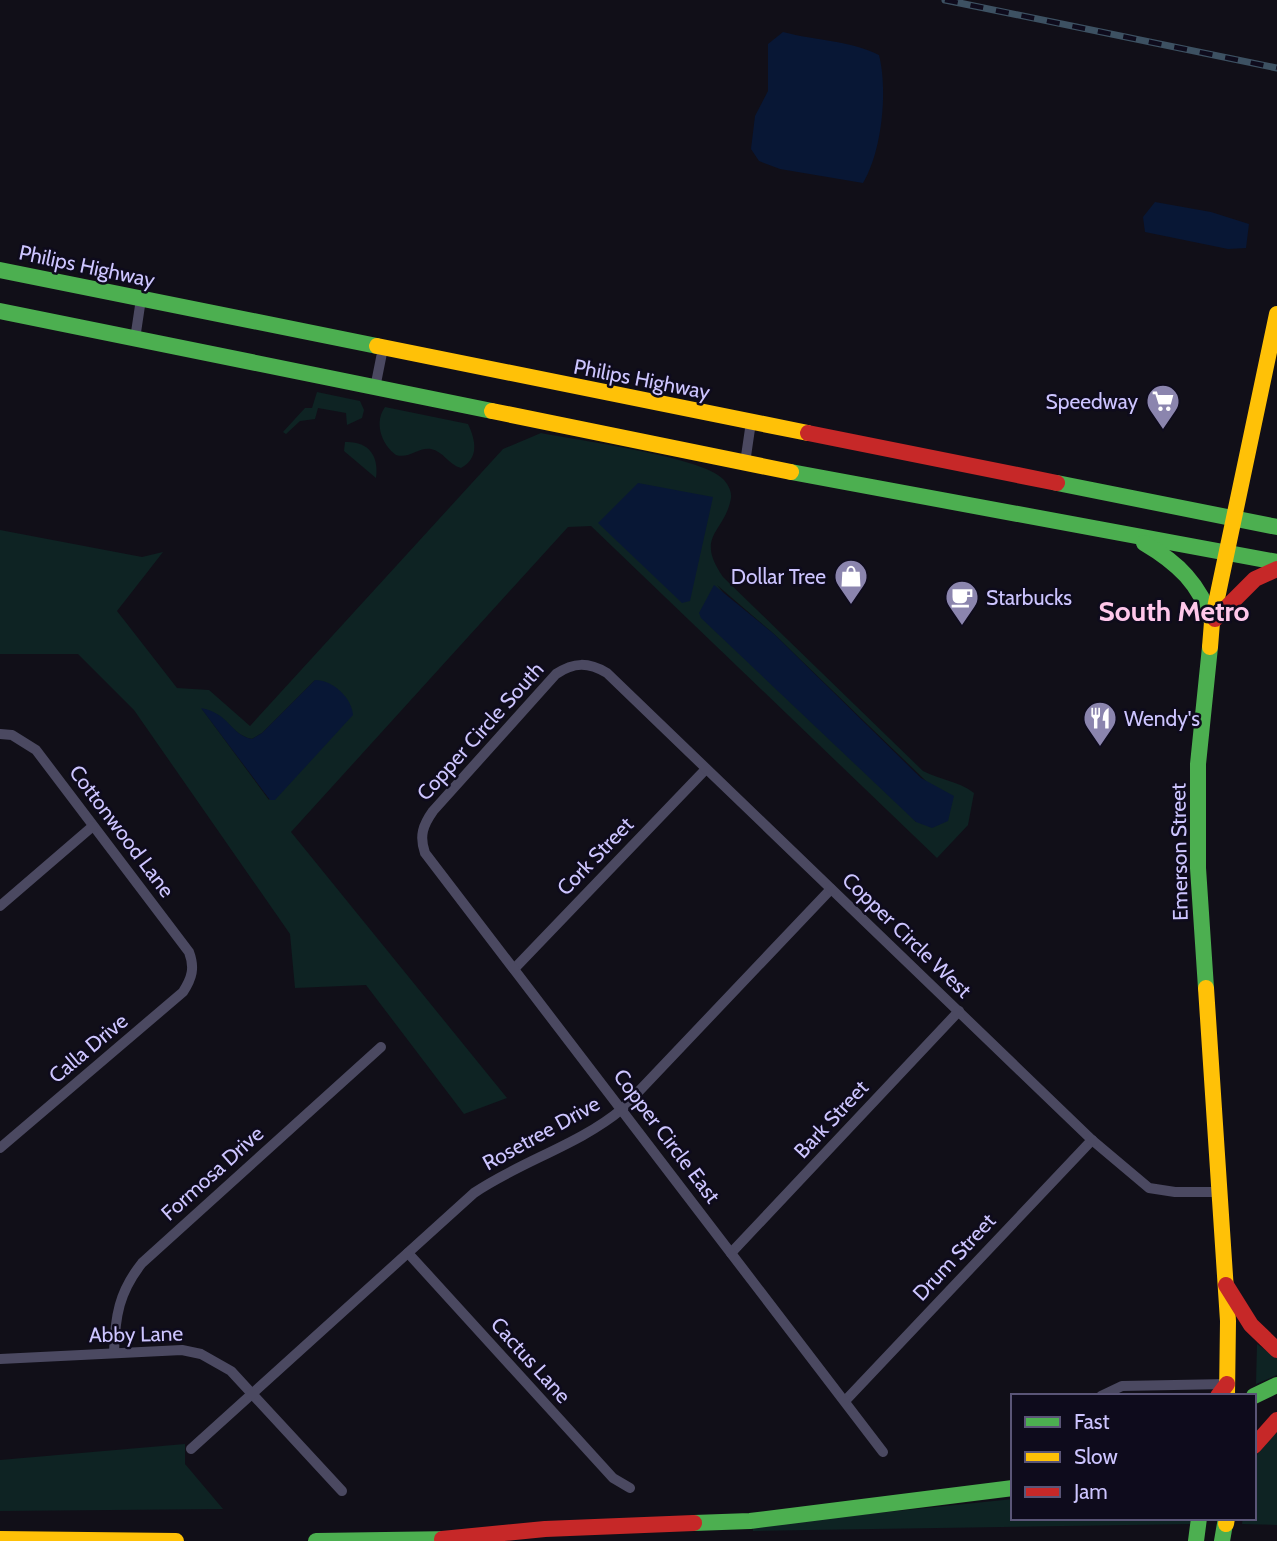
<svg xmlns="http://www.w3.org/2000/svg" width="1277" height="1541" font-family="Cabin,sans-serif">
	<rect width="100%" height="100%" fill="#110f18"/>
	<!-- green -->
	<g fill="#0e2323" fill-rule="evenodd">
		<path d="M 317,392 L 360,401 L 364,410 L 362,418 L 347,425 L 346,413 L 318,408 L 315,419 L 300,421 L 286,434 L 283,432 L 305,408 L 312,408 Z"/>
		<path d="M 385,407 L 468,424 C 476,441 479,458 461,468 C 449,465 443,451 431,449 C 418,447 410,459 396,455 C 381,444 374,422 385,407 Z"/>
		<path d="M 541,433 C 576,440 703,457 723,479 C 728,484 732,492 731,498 C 725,533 694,535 723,577 L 923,771 C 940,780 959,781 974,793 L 968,825 L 937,858 L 591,526 L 568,527 L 291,832 L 507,1098 L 464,1114 L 366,985 L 295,988 L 290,934 L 134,710 L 78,654 L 0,654 L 0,530 L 142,557 L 163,552 L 117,611 L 177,688 L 209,690 L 250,726 L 503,449 ZM 717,585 L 774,634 L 926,781 L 916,822 ZM 315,680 L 269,800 L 202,709 C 229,714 229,734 252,739 L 262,733 Z"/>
		<path d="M 345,442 C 368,441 379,455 376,478 L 344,451 Z"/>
		<path d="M 1257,1344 L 1277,1358 L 1277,1375 L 1256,1384 Z"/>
		<path d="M 1277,1432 L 1277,1525 L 1242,1524 L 1243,1518 L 1254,1518 L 1254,1461 L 1261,1448 Z"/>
		<path d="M 185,1444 L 185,1464 L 223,1509 L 0,1511 L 0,1460 Z"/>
		<path d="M 1013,1499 L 1013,1518 L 1191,1518 L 1190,1524 L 753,1531 L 753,1526 Z"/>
	</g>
	<!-- water -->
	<g fill="#081735">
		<path d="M 783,32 C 817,41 848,40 879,55 C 888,90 882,152 863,183 L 780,169 L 759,161 L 751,149 L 755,116 L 768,91 L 768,44 Z"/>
		<path d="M 1155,202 L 1211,212 L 1249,224 L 1246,248 L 1228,249 L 1145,232 L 1143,217 Z"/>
		<path d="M 638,483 L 713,497 L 690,601 L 682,603 L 598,523 Z"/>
		<path d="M 714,585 L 774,634 L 921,778 L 954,796 L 948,821 L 932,828 L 916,822 L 701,618 L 699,613 Z"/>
		<path d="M 315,680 C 333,680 352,698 353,715 L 275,800 L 270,800 L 201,708 C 231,714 229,734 252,739 L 262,733 Z"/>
	</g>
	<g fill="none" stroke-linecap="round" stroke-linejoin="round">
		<!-- street -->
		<g stroke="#4b4961" stroke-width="10">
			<path d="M 135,339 L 141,299"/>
			<path d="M 375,388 L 383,348"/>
			<path d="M 745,463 L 751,422"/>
			<path d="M 0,734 L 12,735 L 36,750 L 189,952 C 195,968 192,978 183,992 L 0,1148"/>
			<path d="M 0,906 L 93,826"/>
			<path d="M 514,969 L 705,770"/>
			<path d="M 408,1253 L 613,1478 L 630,1488"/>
			<path d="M 731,1253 L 959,1011"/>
			<path d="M 114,1353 C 115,1316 119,1292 142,1263 L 381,1047"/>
			<path d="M 0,1359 L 182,1350 L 201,1354 L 231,1371 L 342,1491"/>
			<path d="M 1101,1396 L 1122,1386 L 1227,1384"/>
			<path d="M 845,1401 L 1092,1140"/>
			<path d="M 191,1449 L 474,1193 C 521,1161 579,1145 622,1109 L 831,889"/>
			<path d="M 883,1452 L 425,853 C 419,836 423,825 433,811 L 556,674 C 574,662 588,662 607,673 L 1092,1140 L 1149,1188 L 1175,1192 L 1219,1192"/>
		</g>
		<!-- fast -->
		<g stroke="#4caf50" stroke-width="16">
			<path d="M 0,270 L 377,346"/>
			<path d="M 0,311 L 492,411"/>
			<path d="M 791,472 L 1277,562"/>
			<path d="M 1057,483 L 1277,527"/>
			<path d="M 1144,543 C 1178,563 1200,584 1212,622"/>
			<path d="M 1206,988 L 1198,868 L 1198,764 L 1210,647"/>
			<path d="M 1254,1396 L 1277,1385"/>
			<path d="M 694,1523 L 750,1521 L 1013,1488"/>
			<path d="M 316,1541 L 454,1539"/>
			<path d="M 1196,1541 L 1199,1518"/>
			<path d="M 1222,1541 L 1226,1518"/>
		</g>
		<!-- slow -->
		<g stroke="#ffc107" stroke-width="16">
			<path d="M 377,346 L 808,433"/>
			<path d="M 492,411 L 791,472"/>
			<path d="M 1210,647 L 1212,622 L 1277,314"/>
			<path d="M 1206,988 L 1228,1321 L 1227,1396"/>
			<path d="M 1226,1524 L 1227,1518"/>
			<path d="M 0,1539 L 176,1541"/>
		</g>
		<!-- jam -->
		<g stroke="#c62828" stroke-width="16">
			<path d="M 808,433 L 1057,483"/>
			<path d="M 1215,619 L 1255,579 L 1277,569"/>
			<path d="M 1226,1285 L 1251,1325 L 1277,1350"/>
			<path d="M 1218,1396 L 1227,1384"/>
			<path d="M 1254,1446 L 1277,1420"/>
			<path d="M 442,1539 L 545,1529 L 694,1523"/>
		</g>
		<defs>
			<path id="rail" d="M 945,0 L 1277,68"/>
		</defs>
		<!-- rail casing -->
		<use href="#rail" stroke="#3d5162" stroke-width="7"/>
		<!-- rail -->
		<use href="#rail" stroke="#0e0b1c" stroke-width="4.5" stroke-dasharray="13" stroke-linecap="butt"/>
	</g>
	<!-- icons -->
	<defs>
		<symbol id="supermarket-pin" viewBox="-11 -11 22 30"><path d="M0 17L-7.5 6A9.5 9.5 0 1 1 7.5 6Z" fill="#8b85ae" stroke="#0e0b1c"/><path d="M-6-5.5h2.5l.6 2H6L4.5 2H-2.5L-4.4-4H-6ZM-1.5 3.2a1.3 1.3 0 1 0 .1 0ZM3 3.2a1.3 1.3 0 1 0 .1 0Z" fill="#fff"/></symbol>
		<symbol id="shop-pin" viewBox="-11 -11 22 30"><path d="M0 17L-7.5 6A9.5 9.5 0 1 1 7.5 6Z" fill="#8b85ae" stroke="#0e0b1c"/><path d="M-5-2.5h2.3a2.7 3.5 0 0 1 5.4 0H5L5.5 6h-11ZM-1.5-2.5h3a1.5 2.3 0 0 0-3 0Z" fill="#fff"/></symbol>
		<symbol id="cafe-pin" viewBox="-11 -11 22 30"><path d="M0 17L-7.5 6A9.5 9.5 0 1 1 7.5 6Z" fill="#8b85ae" stroke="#0e0b1c"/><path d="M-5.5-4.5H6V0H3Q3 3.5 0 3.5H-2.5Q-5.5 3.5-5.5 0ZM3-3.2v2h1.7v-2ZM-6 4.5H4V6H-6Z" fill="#fff"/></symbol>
		<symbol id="restaurant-pin" viewBox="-11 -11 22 30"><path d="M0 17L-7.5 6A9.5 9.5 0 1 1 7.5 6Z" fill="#8b85ae" stroke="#0e0b1c"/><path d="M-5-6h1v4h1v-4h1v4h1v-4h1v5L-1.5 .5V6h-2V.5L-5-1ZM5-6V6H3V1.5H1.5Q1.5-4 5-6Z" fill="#fff"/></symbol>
	</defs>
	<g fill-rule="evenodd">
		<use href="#supermarket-pin" x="1144" y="382" width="38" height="52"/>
		<use href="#shop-pin" x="832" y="557" width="38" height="52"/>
		<use href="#cafe-pin" x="943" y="578" width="38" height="52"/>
		<use href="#restaurant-pin" x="1081" y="699" width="38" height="52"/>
	</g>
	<g text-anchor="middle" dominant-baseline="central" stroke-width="5" stroke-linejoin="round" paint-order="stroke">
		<!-- street labels -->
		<g font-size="21" fill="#cdc5ff" stroke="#0e0b1c">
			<text transform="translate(87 266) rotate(12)">Philips Highway</text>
			<text transform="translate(642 379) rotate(11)">Philips Highway</text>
			<text transform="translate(480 731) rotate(-48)">Copper Circle South</text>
			<text transform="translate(122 831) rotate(53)">Cottonwood Lane</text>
			<text transform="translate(1179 852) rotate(-91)">Emerson Street</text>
			<text transform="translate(595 856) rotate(-46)">Cork Street</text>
			<text transform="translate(907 935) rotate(44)">Copper Circle West</text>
			<text transform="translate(88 1048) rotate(-40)">Calla Drive</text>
			<text transform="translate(831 1119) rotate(-47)">Bark Street</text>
			<text transform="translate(541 1133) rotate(-29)">Rosetree Drive</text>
			<text transform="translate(667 1136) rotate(53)">Copper Circle East</text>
			<text transform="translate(212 1173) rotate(-42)">Formosa Drive</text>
			<text transform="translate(954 1257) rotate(-47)">Drum Street</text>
			<text transform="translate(136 1334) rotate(-1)">Abby Lane</text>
			<text transform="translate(531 1360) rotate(48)">Cactus Lane</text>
		</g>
		<!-- poi labels -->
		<g font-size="21" fill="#cdc5ff" stroke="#0e0b1c" text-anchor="end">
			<text x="1138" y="401">Speedway</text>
			<text x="826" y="576">Dollar Tree</text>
			<text x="986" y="597" text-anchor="start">Starbucks</text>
			<text x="1124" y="718" text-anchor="start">Wendy's</text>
		</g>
		<!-- district labels -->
		<g font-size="28" font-weight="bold" fill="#ffc7ea" stroke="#0e0b1c">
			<text x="1174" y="611">South Metro</text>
		</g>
	</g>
	<!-- legend -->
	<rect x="1011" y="1394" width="245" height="126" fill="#0e0b1c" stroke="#5a5577" stroke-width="2"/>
	<rect x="1025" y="1417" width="35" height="10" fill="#4caf50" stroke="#5a5577" stroke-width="2"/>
	<text x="1074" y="1429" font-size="21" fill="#cdc5ff">Fast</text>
	<rect x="1025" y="1452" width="35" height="10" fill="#ffc107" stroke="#5a5577" stroke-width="2"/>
	<text x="1074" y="1464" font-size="21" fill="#cdc5ff">Slow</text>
	<rect x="1025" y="1487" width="35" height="10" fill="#c62828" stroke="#5a5577" stroke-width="2"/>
	<text x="1074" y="1499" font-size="21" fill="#cdc5ff">Jam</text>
</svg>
